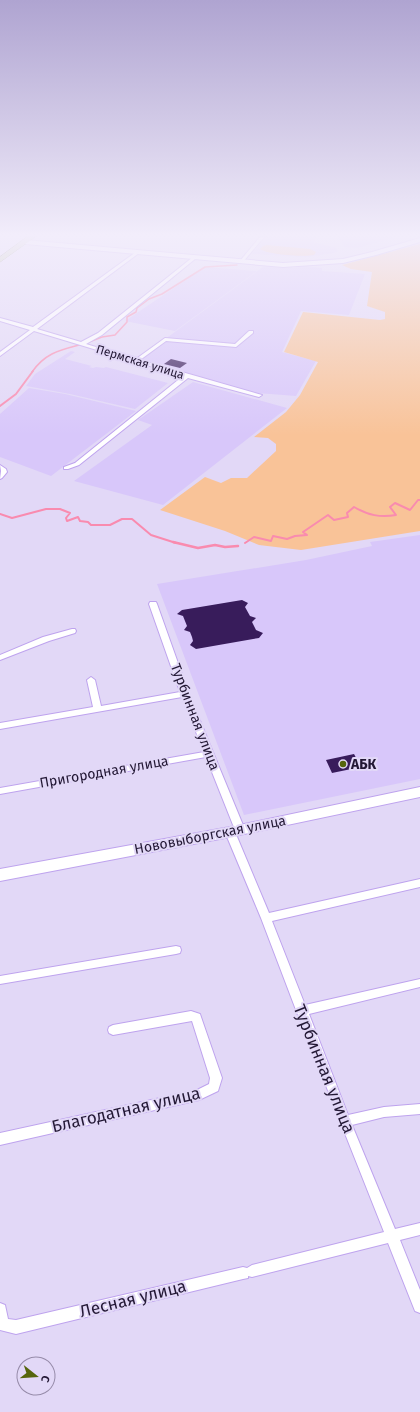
<svg xmlns="http://www.w3.org/2000/svg" width="420" height="1412" font-family="'Fira Sans',sans-serif">
	<rect width="100%" height="100%" fill="#e2d8f7"/>
	<!-- built -->
	<g fill="#d8c7fa">
		<path d="M 265,237 L 317,237 L 313,242 L 336,248 L 338,251 L 334,253 L 306,257 L 252,254 Z"/>
		<path d="M 337,237 L 395,237 L 358,248 L 345,247 Z"/>
		<path d="M 302,266 L 322,268 L 322,271 L 365,274 L 349,315 L 301,311 L 282,352 L 316,361 L 296,396 L 257,393 L 138,359 L 263,267 L 294,268 Z"/>
		<path d="M 205,267 L 257,271 L 175,331 L 125,321 Z"/>
		<path d="M 71,351 L 75,352 L 65,359 L 92,366 L 89,367 L 93,368 L 96,367 L 104,368 L 106,367 L 168,383 L 135,409 L 70,394 L 26,386 L 35,374 Z"/>
		<path d="M 193,382 L 287,408 L 163,505 L 74,481 L 152,425 L 138,420 Z"/>
		<path d="M 29,388 L 65,394 L 136,411 L 51,476 L 0,457 L 0,414 Z"/>
		<path d="M 420,535 L 420,779 L 244,815 L 157,584 L 306,560 L 372,546 L 370,542 Z"/>
	</g>
	<!-- green -->
	<g fill="#f9c398">
		<path d="M 420,244 L 420,531 L 301,550 L 259,545 L 225,531 L 160,510 L 205,477 L 221,483 L 231,478 L 247,478 L 276,451 L 276,444 L 268,438 L 254,437 L 286,412 L 300,395 L 318,362 L 284,352 L 303,312 L 380,320 L 385,319 L 385,312 L 367,306 L 372,272 L 351,269 L 342,265 Z"/>
		<path d="M 267,245 L 310,249 L 316,252 L 314,255 C 304,257 268,255 260,249 L 263,246 Z"/>
	</g>
	<g fill="none" stroke-linecap="round" stroke-linejoin="round">
		<!-- stream-far2 -->
		<g stroke="#f98baf" stroke-width="1.5">
			<path d="M 89,342 L 102,337 L 115,335 L 127,322 L 127,317 L 136,312 L 137,308 L 149,299 L 162,294 L 205,267 L 237,265"/>
			<path d="M 32,372 C 46,352 61,350 83,344"/>
		</g>
		<!-- stream-far1 -->
		<g stroke="#f98baf" stroke-width="2">
			<path d="M 0,406 L 16,394 L 33,371"/>
			<path d="M 0,514 L 12,518 L 46,509 L 60,509 L 70,513 L 66,518 L 67,521 L 78,517 L 80,521 L 88,522 L 91,525 L 110,525 L 122,519 L 132,519 L 151,535 L 176,543"/>
			<path d="M 245,543 L 254,537 L 271,541 L 273,536 L 287,539 L 295,536 L 307,535 L 303,532 L 328,515 L 334,520 L 348,517 L 347,513 L 354,507 C 368,515 380,518 396,515 L 390,507 L 395,503 L 410,510 L 418,500 L 420,500"/>
		</g>
		<!-- stream -->
		<path stroke="#f98baf" stroke-width="2.5" d="M 173,542 L 198,548 L 215,545 L 225,547 L 238,546"/>
	</g>
	<!-- building -->
	<g fill="#381c5b">
		<path d="M 171,359 L 187,363 L 180,368 L 164,364 Z"/>
		<path d="M 242,600 L 248,603 L 245,607 L 250,616 L 256,618 L 252,622 L 256,630 L 263,633 L 259,638 L 196,649 L 190,645 L 193,641 L 192,637 L 190,632 L 184,630 L 187,626 L 183,616 L 177,614 L 182,610 Z"/>
		<path d="M 354,754 L 361,767 L 332,773 L 326,760 Z"/>
	</g>
	<g fill="none" stroke-linecap="round" stroke-linejoin="round">
		<defs>
			<g id="street">
				<path d="M 260,237 L 264,237 L 242,263 L 240,263 L 240,261 Z"/>
				<path d="M 136,252 L 139,253 L 37,329 L 81,342 L 98,333 L 193,257 L 195,257 L 195,259 L 102,335 L 86,344 L 136,359 L 165,338 L 235,344 L 249,331 L 253,331 L 253,333 L 236,347 L 166,341 L 140,360 L 262,395 L 259,397 L 188,378 L 79,465 L 68,469 L 64,469 L 64,467 L 75,463 L 183,376 L 34,331 L 0,356 L 0,352 L 30,330 L 0,321 L 0,318 L 33,327 Z"/>
				<path d="M 0,465 L 6,469 L 7,472 L 2,478 L 0,479 L 1,471 Z"/>
				<path d="M 150,602 L 156,602 L 157,604 L 189,694 L 245,830 L 243,832 L 240,833 L 237,832 L 235,830 L 206,757 L 0,794 L 0,788 L 204,752 L 182,697 L 0,729 L 0,723 L 93,707 L 87,680 L 91,677 L 95,680 L 101,706 L 180,692 L 149,604 Z"/>
				<path d="M 72,629 L 75,629 L 76,631 L 75,633 L 49,641 L 0,660 L 0,655 L 43,637 Z"/>
				<path d="M 230,829 L 233,830 L 235,832 L 269,913 L 420,879 L 420,887 L 272,921 L 305,1005 L 420,979 L 420,987 L 309,1014 L 348,1115 L 384,1107 L 420,1104 L 420,1114 L 384,1117 L 352,1125 L 395,1229 L 420,1223 L 420,1235 L 400,1240 L 420,1290 L 420,1313 L 415,1311 L 388,1243 L 252,1277 L 248,1276 L 248,1278 L 243,1279 L 16,1334 L 0,1330 L 0,1303 L 5,1305 L 8,1319 L 16,1320 L 243,1267 L 247,1268 L 252,1265 L 384,1232 L 298,1015 L 296,1011 L 296,1010 L 261,918 L 225,832 L 227,830 Z"/>
				<path d="M 176,946 L 180,947 L 181,950 L 180,953 L 176,954 L 0,984 L 0,976 Z"/>
				<path d="M 191,1011 L 200,1014 L 201,1017 L 222,1078 L 218,1091 L 199,1100 L 0,1145 L 0,1133 L 197,1090 L 209,1084 L 210,1078 L 192,1021 L 113,1035 L 109,1033 L 108,1030 L 109,1027 L 113,1025 Z"/>
			</g>
			<g id="secondary">
				<path d="M 420,238 L 420,242 L 376,255 L 343,263 L 283,267 L 25,244 L 22,242 L 25,240 L 283,263 L 343,259 L 372,252 Z"/>
				<path d="M 420,787 L 420,797 L 230,837 L 0,881 L 0,869 L 230,827 Z"/>
			</g>
			<path id="primary" d="M 27,237 L 35,237 L 0,262 L 0,257 Z"/>
		</defs>
		<!-- street casing -->
		<use href="#street" stroke="#bea3ee" stroke-width="2"/>
		<!-- secondary casing -->
		<use href="#secondary" stroke="#bea3ee" stroke-width="2"/>
		<!-- primary casing -->
		<use href="#primary" stroke="#6a714c" stroke-width="1"/>
		<!-- street -->
		<use href="#street" fill="#fff" fill-rule="evenodd"/>
		<!-- secondary -->
		<use href="#secondary" fill="#fff" fill-rule="evenodd"/>
		<!-- primary -->
		<use href="#primary" fill="#bcc79b" fill-rule="evenodd"/>
	</g>
	<!-- sky -->
	<linearGradient id="sky" x2="0" y2="1"><stop stop-color="#afa4d1"/><stop offset="0.54" stop-color="#f2edfb"/><stop offset="1" stop-color="#f2edfb" stop-opacity="0"/></linearGradient>
	<rect width="420" height="435" fill="url(#sky)"/>
	<!-- markers -->
	<circle fill="#56650d" stroke="#e2d8f7" stroke-width="1.5" cx="343" cy="764" r="4"/>
	<g text-anchor="middle" dominant-baseline="central" stroke-width="4" stroke-linejoin="round" paint-order="stroke">
		<!-- far-street labels -->
		<g font-size="12" fill="#231835" stroke="#e2d8f7">
			<text transform="translate(140 362) rotate(17)">Пермская улица</text>
		</g>
		<!-- street labels -->
		<g font-size="14" fill="#231835" stroke="#e2d8f7">
			<text transform="translate(195 717) rotate(69)">Турбинная улица</text>
			<text transform="translate(104 772) rotate(-10)">Пригородная улица</text>
			<text transform="translate(210 835) rotate(-11)">Нововыборгская улица</text>
		</g>
		<!-- poi labels -->
		<g font-size="14" font-weight="bold" fill="#231835" stroke="#e2d8f7" text-anchor="start">
			<text x="351" y="764">АБК</text>
		</g>
		<!-- near-street labels -->
		<g font-size="17" fill="#231835" stroke="#e2d8f7">
			<text transform="translate(324 1069) rotate(68)">Турбинная улица</text>
			<text transform="translate(126 1110) rotate(-13)">Благодатная улица</text>
			<text transform="translate(133 1299) rotate(-14)">Лесная улица</text>
		</g>
	</g>
	<!-- north arrow -->
	<g transform="translate(36 1376) rotate(107)"><circle r="19" fill="#e2d8f7" stroke="#968ba9"/>
	<path d="M0-3L7 15L0 10L-7 15Z" fill="#56650d"/>
	<text y="-6" font-size="11" font-weight="bold" text-anchor="middle" fill="#231835">С</text>
	</g>
</svg>
